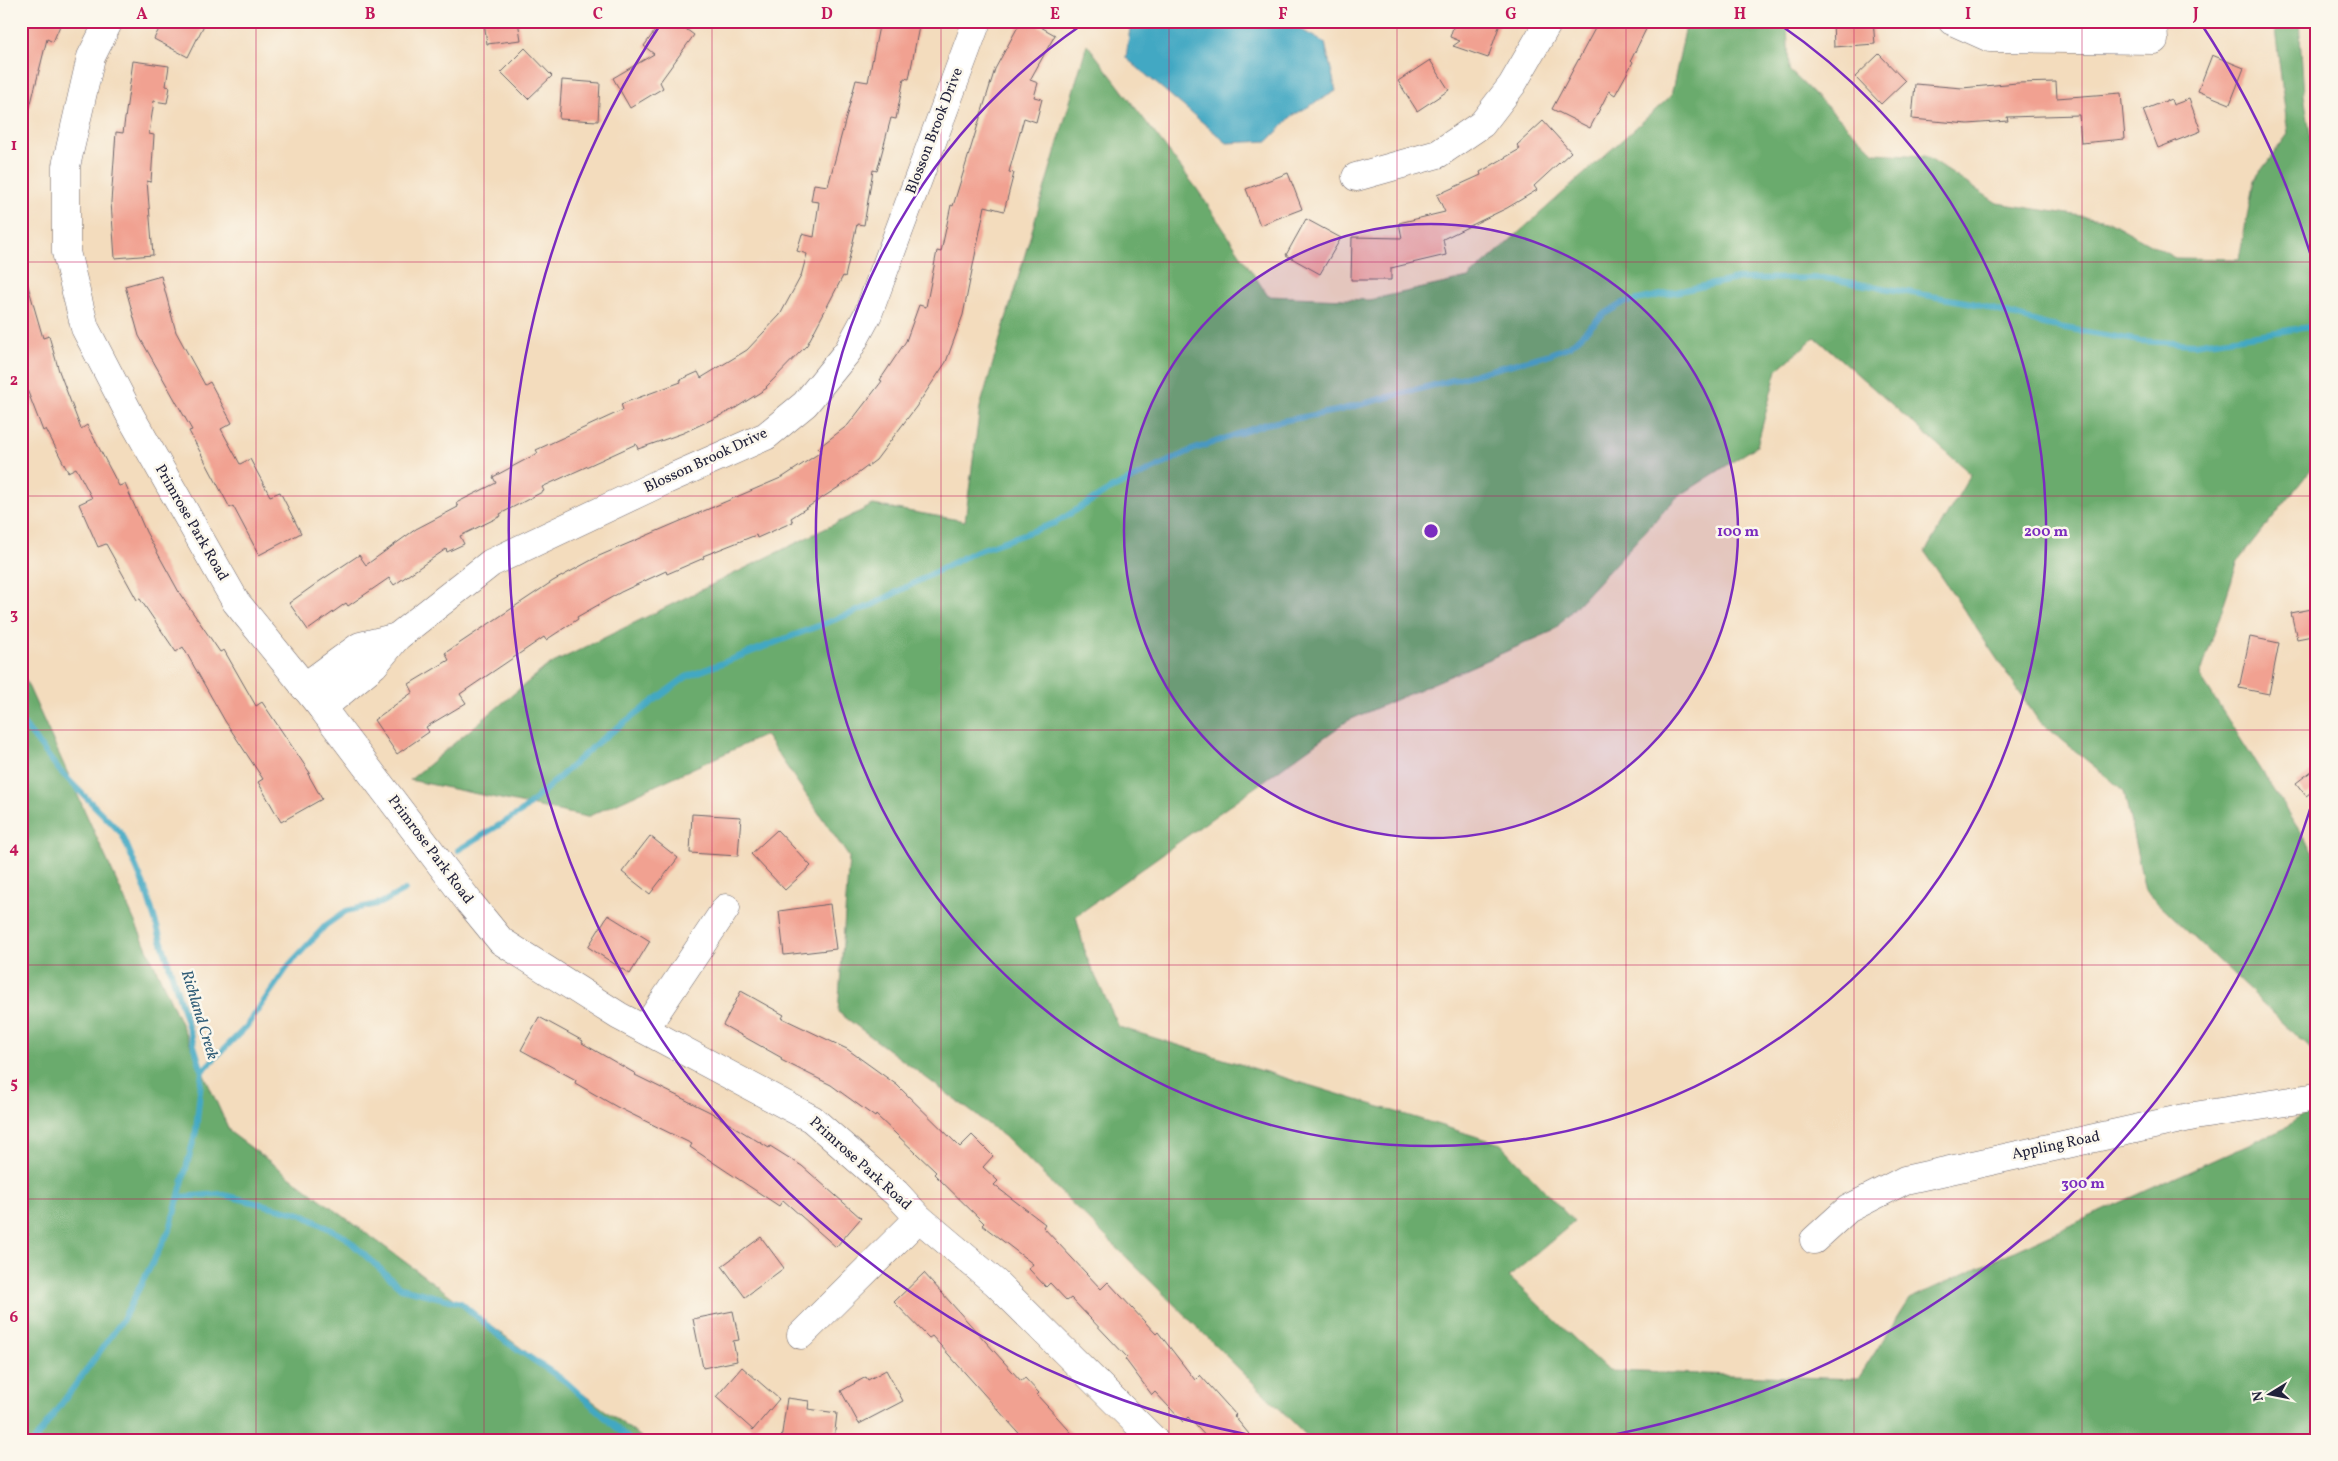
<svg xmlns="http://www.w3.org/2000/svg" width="2338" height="1461" font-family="Vollkorn,serif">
	<rect width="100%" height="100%" fill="#fbf7ec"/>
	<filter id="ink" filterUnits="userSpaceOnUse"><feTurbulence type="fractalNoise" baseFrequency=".02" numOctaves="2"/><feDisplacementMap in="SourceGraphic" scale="10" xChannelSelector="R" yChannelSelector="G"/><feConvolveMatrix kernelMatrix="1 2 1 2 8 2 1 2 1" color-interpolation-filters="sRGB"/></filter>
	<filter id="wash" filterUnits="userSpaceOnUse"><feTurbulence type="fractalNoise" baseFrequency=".0096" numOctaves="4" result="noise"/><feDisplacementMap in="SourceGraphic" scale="20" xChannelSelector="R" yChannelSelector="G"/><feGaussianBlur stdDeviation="1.12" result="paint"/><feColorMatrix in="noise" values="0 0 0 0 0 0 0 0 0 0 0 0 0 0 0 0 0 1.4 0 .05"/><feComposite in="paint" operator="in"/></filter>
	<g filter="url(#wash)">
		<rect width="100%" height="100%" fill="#f3dcbd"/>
		<!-- forest -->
		<g fill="#6aab6d" stroke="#466654">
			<path d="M 1687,21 L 1787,21 L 1789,70 L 1875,153 L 1925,156 L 1997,203 L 2107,220 L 2175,258 L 2239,259 L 2254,180 L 2288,134 L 2274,21 L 2299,21 L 2304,94 L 2317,179 L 2317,462 L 2238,561 L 2200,676 L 2317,858 L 2317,1055 L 2145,891 L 2124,791 L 2038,720 L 1925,552 L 1971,474 L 1815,337 L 1777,370 L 1757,446 L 1676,498 L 1553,631 L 1347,721 L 1076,916 L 1086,956 L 1119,1027 L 1501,1144 L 1574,1222 L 1509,1277 L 1609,1371 L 1858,1379 L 1909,1299 L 2288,1126 L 2317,1102 L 2317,1440 L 1311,1440 L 1004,1136 L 838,1012 L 849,857 L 765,735 L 587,817 L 410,780 L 547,666 L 873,505 L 965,521 L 980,407 L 1087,44 L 1197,189 L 1268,296 L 1369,300 L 1468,278 L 1671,96 Z"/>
			<path d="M 21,670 L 230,1132 L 645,1440 L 21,1440 Z"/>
		</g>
		<!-- water -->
		<path fill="#43a8c3" stroke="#32657f" d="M 1146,21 L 1286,21 L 1325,43 L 1336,91 L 1292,116 L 1268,141 L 1227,143 L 1126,58 L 1130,28 Z"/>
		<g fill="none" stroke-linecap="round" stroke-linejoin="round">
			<!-- stream -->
			<g stroke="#43a8c3" stroke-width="6">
				<path d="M 21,721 L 59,770 L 122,834 L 145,888 L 202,1071 L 196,1131 L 170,1229 L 122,1321 L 35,1440"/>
				<path d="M 458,850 L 521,812 L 598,742 L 686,677 L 870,606 L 974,552 L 1055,523 L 1109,490 L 1192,450 L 1266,424 L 1336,411 L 1547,355 L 1570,346 L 1603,315 L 1623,303 L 1737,279 L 1824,278 L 1972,303 L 2047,325 L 2140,341 L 2194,344 L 2317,326"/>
				<path d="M 202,1071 L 246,1027 L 289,965 L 326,925 L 346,911 L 381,903 L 405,890"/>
				<path d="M 179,1197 L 220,1194 L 301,1214 L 345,1237 L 401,1288 L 461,1303 L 505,1341 L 565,1381 L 630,1440"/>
			</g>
		</g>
		<g id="blocks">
			<!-- building -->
			<g fill="#f1a191">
				<path d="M 21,21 L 62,21 L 53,42 L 47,39 L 27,119 L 21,118 Z"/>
				<path d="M 163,21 L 206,21 L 188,57 L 154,39 Z"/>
				<path d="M 484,21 L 518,21 L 521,40 L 487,44 Z"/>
				<path d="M 662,21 L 675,21 L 694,35 L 660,82 L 663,88 L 630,108 L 613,78 L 654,54 L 644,46 Z"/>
				<path d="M 880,21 L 920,21 L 909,79 L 904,78 L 896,119 L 891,118 L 877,171 L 873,170 L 864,225 L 857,224 L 845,277 L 843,276 L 807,345 L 766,387 L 767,388 L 734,409 L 683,433 L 638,449 L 636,444 L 542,487 L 544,491 L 500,514 L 501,516 L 460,536 L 464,544 L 447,552 L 446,549 L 394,585 L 389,578 L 348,606 L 346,603 L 308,630 L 289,603 L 320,581 L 359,555 L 366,565 L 416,529 L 458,507 L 456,503 L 496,483 L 493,477 L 538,453 L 536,450 L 623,410 L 621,404 L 681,382 L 680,380 L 698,372 L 701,378 L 747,350 L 780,315 L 801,276 L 807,254 L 797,251 L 802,234 L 814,237 L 819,202 L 811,201 L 814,184 L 828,186 L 856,80 L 868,82 Z"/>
				<path d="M 1021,21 L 1030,21 L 1055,35 L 1030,80 L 1038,83 L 1034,97 L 1042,99 L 1036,122 L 1024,118 L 1009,172 L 1014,173 L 1004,211 L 985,206 L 963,315 L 946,362 L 916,407 L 876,460 L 845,483 L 791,518 L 793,522 L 757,538 L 756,535 L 703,556 L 704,558 L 667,574 L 666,571 L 621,592 L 577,617 L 578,619 L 546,640 L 544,637 L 460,694 L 466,703 L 426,727 L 429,732 L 397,754 L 374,720 L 413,692 L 409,684 L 449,660 L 445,653 L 553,581 L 599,556 L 783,477 L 821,452 L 818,448 L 848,425 L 882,381 L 880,380 L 906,341 L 919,305 L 926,307 L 937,251 L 941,252 L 951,205 L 953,206 L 995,69 Z"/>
				<path d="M 1455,21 L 1501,21 L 1488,58 L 1453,46 L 1460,41 L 1450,37 Z"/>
				<path d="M 1599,21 L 1650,21 L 1631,60 L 1633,62 L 1615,95 L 1609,91 L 1590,128 L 1552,109 Z"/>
				<path d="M 1833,21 L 1873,21 L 1875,44 L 1834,47 Z"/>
				<path d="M 525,48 L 552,76 L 528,99 L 501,72 Z"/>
				<path d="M 1879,54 L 1905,81 L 1881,104 L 1855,77 Z"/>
				<path d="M 2212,55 L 2244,68 L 2230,104 L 2198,91 Z"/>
				<path d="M 1430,60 L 1449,90 L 1417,111 L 1398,81 Z"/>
				<path d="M 133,61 L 169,66 L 166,86 L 170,87 L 167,103 L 154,101 L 149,134 L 154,135 L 151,182 L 147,181 L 153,255 L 115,258 L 111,202 L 116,132 L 123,133 Z"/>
				<path d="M 562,80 L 600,83 L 598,121 L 559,119 Z"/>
				<path d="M 2056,82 L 2057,98 L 2121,93 L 2125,139 L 2081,143 L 2079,115 L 2007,117 L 2008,121 L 1968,124 L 1912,119 L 1915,84 L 1962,88 L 2017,83 Z"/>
				<path d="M 2171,99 L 2173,105 L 2189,99 L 2201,131 L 2158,148 L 2143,110 Z"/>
				<path d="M 1543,121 L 1571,152 L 1534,186 L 1537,190 L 1507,208 L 1443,239 L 1446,255 L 1391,268 L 1391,280 L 1351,280 L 1352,237 L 1402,238 L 1399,223 L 1445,212 L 1437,195 L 1481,175 L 1480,172 L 1520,149 L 1517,145 Z"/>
				<path d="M 1288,173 L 1302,209 L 1260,225 L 1246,189 Z"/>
				<path d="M 1306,219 L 1341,238 L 1320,274 L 1286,255 Z"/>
				<path d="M 161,276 L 176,332 L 205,385 L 210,382 L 232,423 L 221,429 L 240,464 L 250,459 L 270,496 L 280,492 L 301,533 L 259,555 L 233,506 L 230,508 L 189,431 L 192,430 L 139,336 L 125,286 Z"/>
				<path d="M 26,279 L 43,338 L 49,336 L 59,371 L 81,429 L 87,425 L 119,486 L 125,484 L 146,532 L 180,594 L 220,652 L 224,650 L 256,706 L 262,702 L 310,773 L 308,774 L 322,799 L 281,822 L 258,782 L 263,779 L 225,721 L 183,647 L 176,652 L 140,599 L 137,600 L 106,544 L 98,547 L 79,504 L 92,498 L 76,468 L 68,472 L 46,429 L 43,431 L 21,374 L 21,280 Z"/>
				<path d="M 2317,608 L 2317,635 L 2297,639 L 2291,613 Z"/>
				<path d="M 2250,637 L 2279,643 L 2269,694 L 2239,688 Z"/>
				<path d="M 2317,767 L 2317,788 L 2306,796 L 2296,783 Z"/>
				<path d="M 692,814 L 741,817 L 738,856 L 690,853 Z"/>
				<path d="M 777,830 L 811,866 L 785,890 L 751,854 Z"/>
				<path d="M 650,836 L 678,858 L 650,894 L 622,872 Z"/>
				<path d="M 830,904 L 836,949 L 784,955 L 779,911 Z"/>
				<path d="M 608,915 L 650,941 L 630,974 L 588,947 Z"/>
				<path d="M 741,991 L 784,1015 L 782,1018 L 847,1049 L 897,1085 L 960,1147 L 972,1135 L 993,1156 L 983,1167 L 998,1181 L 994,1185 L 1045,1224 L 1043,1227 L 1101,1289 L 1108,1282 L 1156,1334 L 1158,1332 L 1195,1380 L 1200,1375 L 1236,1415 L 1234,1416 L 1254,1440 L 1209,1440 L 1188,1417 L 1183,1422 L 1155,1392 L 1152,1395 L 1125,1359 L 1127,1357 L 1071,1298 L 1067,1301 L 1050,1283 L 1046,1287 L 1029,1269 L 1033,1264 L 982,1225 L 984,1223 L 934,1174 L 936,1172 L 876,1115 L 875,1117 L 831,1085 L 781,1060 L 782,1058 L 723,1025 Z"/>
				<path d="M 539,1017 L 583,1041 L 582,1043 L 636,1074 L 635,1075 L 710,1112 L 769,1148 L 770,1146 L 802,1166 L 861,1218 L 836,1247 L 783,1200 L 779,1206 L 690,1147 L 692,1144 L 617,1107 L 575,1083 L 576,1080 L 521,1050 Z"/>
				<path d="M 761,1237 L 784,1268 L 745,1297 L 722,1266 Z"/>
				<path d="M 924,1273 L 1021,1381 L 1025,1378 L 1039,1393 L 1037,1395 L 1078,1440 L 1025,1440 L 932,1336 L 929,1338 L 894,1302 Z"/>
				<path d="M 733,1311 L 739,1340 L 733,1341 L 737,1361 L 703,1368 L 693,1319 Z"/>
				<path d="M 742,1367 L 779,1399 L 753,1430 L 716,1397 Z"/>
				<path d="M 886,1370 L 903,1401 L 859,1424 L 841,1391 L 866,1377 L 868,1380 Z"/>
				<path d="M 787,1398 L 809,1401 L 808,1409 L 837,1413 L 834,1440 L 781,1440 Z"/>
			</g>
		</g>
	</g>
	<g filter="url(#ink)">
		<use href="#blocks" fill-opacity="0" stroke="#6b6368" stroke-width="1"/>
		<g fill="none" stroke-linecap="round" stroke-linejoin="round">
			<defs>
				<g id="minor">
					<path d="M 109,21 L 91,57 L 66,166 L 66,252 L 85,328 L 131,417 L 236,602 L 322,708 L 470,903 L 501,941 L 619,1016 L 812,1119 L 896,1193 L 919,1218 L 996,1283 L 1154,1440"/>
					<path d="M 1952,21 L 1990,38 L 2154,40 L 2153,21"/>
					<path d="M 1356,177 L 1438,154 L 1482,124 L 1512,85 L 1549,21"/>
					<path d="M 304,687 L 360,646 L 397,637"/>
					<path d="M 322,708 L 374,665 L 397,637 L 491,563 L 664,481 L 766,436 L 805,404 L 848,351 L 868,314 L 977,21"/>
					<path d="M 645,1029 L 726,908"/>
					<path d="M 1814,1240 L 1848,1209 L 1905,1180 L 2194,1116 L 2317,1097"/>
					<path d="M 801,1335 L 919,1218"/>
				</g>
			</defs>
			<!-- minor casing -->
			<use href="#minor" stroke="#6b6368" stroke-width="29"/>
			<!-- minor -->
			<use href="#minor" stroke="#fff" stroke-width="28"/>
		</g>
	</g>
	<!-- grid -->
	<path fill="none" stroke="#c2185b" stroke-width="1" stroke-opacity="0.55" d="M 256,21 L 256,1440M 484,21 L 484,1440M 712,21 L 712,1440M 941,21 L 941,1440M 1169,21 L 1169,1440M 1397,21 L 1397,1440M 1626,21 L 1626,1440M 1854,21 L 1854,1440M 2082,21 L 2082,1440M 21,262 L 2317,262M 21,496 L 2317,496M 21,730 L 2317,730M 21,965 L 2317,965M 21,1199 L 2317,1199"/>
	<!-- distance rings -->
	<circle cx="1431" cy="531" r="307" fill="#7b2cbf" fill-opacity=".12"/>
	<g fill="none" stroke="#7b2cbf" stroke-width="2.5">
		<circle cx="1431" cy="531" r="307"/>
		<path d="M1779 24A615 615 0 1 1 1083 24"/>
		<path d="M2315 793A922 922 0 0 1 1591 1439M1271 1439A922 922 0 0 1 662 22M2200 22A922 922 0 0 1 2315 269"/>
	</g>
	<g text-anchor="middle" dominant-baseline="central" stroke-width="5" stroke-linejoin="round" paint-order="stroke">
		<!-- street labels -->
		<g font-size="15" fill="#22223b" stroke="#fbf7ec">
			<text transform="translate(935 131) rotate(-69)">Blosson Brook Drive</text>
			<text transform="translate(706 461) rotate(-25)">Blosson Brook Drive</text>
			<text transform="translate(191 523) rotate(60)">Primrose Park Road</text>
			<text transform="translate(430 850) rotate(53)">Primrose Park Road</text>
			<text transform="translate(2056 1146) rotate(-12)">Appling Road</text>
			<text transform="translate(860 1164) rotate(42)">Primrose Park Road</text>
		</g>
		<!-- water labels -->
		<g font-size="16" font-style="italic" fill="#315e78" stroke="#fbf7ec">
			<text transform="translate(199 1015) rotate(73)">Richland Creek</text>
		</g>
	</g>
	<circle cx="1431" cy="531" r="8" fill="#7b2cbf" stroke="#fbf7ec" stroke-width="2.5"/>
	<g font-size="15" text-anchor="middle" font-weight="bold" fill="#7b2cbf" stroke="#fbf7ec" stroke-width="5" stroke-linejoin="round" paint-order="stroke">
		<text x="1738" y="536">100 m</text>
		<text x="2046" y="536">200 m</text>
		<text x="2083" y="1188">300 m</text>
	</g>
	<!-- margin -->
	<rect width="2338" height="1461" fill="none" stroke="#fbf7ec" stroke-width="55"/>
	<!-- north arrow -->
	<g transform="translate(2270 1394) rotate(260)" stroke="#fbf7ec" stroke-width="4" paint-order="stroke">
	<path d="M0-4L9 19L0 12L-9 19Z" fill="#22223b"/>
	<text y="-8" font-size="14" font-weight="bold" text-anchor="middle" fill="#22223b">N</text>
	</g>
	<rect x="28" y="28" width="2282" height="1406" fill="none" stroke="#c2185b" stroke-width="2"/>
	<g font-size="16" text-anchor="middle" font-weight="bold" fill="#c2185b">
		<text x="142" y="19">A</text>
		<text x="370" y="19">B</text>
		<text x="598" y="19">C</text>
		<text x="827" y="19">D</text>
		<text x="1055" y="19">E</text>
		<text x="1283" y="19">F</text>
		<text x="1511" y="19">G</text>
		<text x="1740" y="19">H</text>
		<text x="1968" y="19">I</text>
		<text x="2196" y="19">J</text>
		<text x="14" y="150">1</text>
		<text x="14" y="385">2</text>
		<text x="14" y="619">3</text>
		<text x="14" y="853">4</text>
		<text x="14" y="1088">5</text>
		<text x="14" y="1322">6</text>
	</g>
</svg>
